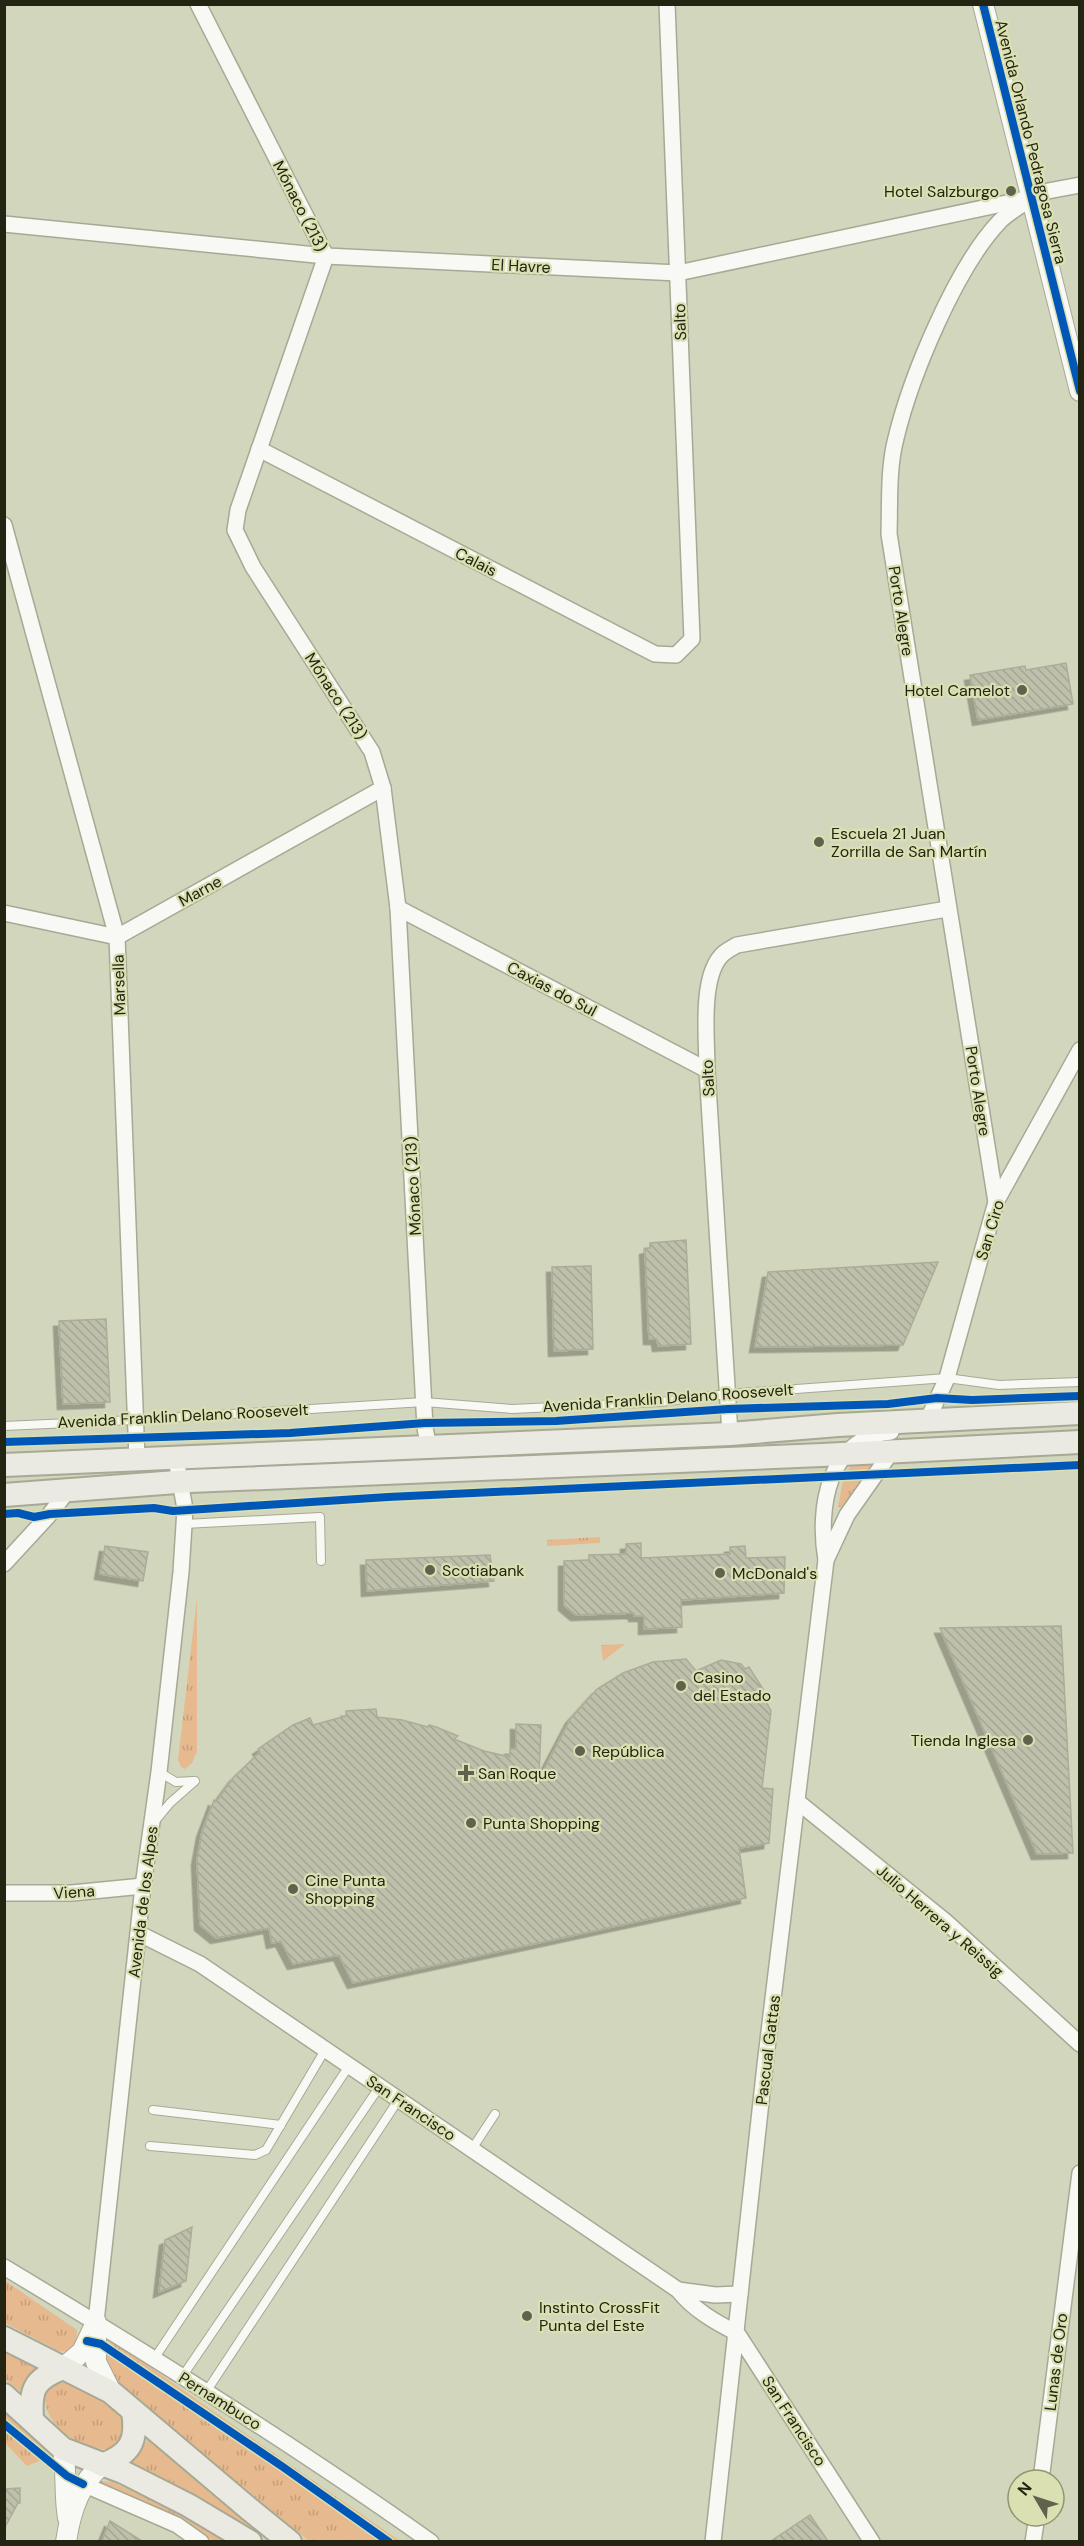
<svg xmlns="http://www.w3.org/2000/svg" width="1084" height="2546" font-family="'DM Sans',sans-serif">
	<defs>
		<pattern id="grass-tufts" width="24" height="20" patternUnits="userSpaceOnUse" patternTransform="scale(1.5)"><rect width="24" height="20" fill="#e6b98e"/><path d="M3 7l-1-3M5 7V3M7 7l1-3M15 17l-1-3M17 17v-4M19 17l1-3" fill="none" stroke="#c59f79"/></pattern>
		<pattern id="building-back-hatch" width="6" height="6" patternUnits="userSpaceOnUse" patternTransform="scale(1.5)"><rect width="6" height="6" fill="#bfc0ab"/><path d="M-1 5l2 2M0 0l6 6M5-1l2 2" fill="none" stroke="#a4a592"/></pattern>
		<filter id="shadow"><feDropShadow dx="-5.5" dy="5.5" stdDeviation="0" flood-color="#0004"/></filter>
	</defs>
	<rect width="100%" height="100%" fill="#d2d6bc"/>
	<!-- grass -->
	<g fill="url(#grass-tufts)">
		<path d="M 1079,1430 L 1079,1432 L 942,1439 L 943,1436 Z"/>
		<path d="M 854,1463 L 875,1463 L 868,1472 L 846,1472 Z"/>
		<path d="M 864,1479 L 842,1507 L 838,1507 L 843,1480 Z"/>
		<path d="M 600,1537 L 600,1543 L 547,1546 L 547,1540 Z"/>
		<path d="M 197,1598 L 197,1751 L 192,1763 L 185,1769 L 181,1767 L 178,1760 Z"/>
		<path d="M 625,1644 L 603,1661 L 601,1645 Z"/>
		<path d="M 4,2280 L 77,2330 L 76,2343 L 69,2352 L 59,2351 L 5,2323 Z"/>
		<path d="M 111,2340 L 400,2541 L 309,2541 L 137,2400 C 118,2381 97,2368 111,2340 Z"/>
		<path d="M 4,2350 L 41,2368 L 24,2394 L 5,2379 Z"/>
		<path d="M 65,2382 C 83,2387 133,2408 126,2433 C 125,2439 119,2444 115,2449 C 86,2453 43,2428 45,2395 L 54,2385 Z"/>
		<path d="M 5,2411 L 52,2456 L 27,2466 L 5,2443 Z"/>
		<path d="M 148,2439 L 273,2541 L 131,2462 L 137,2457 Z"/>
		<path d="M 100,2481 L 112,2482 L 183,2514 L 226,2541 L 214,2541 L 144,2501 L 99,2484 Z"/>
	</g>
	<!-- building -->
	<g fill="url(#building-back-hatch)" stroke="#adac98" stroke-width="1.5" filter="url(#shadow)">
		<path d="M 1066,663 L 1073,704 L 978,720 L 970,675 L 1025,666 L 1026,670 Z"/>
		<path d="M 686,1240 L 691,1344 L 658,1346 L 657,1339 L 649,1339 L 645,1249 L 650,1248 L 650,1243 Z"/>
		<path d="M 938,1262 L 903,1345 L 755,1347 L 768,1272 Z"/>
		<path d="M 591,1266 L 593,1349 L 554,1351 L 552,1267 Z"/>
		<path d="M 106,1319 L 110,1402 L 63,1404 L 59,1321 Z"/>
		<path d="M 641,1543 L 641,1558 L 730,1554 L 730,1547 L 745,1546 L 746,1558 L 785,1557 L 784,1593 L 681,1600 L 682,1627 L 644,1629 L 644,1616 L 634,1616 L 634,1613 L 576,1615 L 564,1605 L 564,1561 L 589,1560 L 589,1555 L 626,1554 L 626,1544 Z"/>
		<path d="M 105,1546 L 148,1552 L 143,1581 L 100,1574 Z"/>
		<path d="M 490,1555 L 494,1581 L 367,1591 L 366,1560 Z"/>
		<path d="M 1061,1626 L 1073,1853 L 1037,1854 L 940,1628 Z"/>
		<path d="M 686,1659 L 696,1671 L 721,1660 L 741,1664 L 745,1669 L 749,1667 L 763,1689 L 760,1690 L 771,1711 L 762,1788 L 773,1789 L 769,1843 L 739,1848 L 746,1898 L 353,1983 L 339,1955 L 293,1964 L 281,1941 L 272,1943 L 269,1928 L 216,1938 L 200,1925 L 197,1860 L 202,1832 L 214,1800 L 216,1802 L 234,1777 L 260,1752 L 258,1749 L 293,1725 L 310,1718 L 313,1725 L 346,1716 L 346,1711 L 376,1709 L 377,1717 L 402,1720 L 428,1727 L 429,1725 L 436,1727 L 458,1736 L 454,1739 L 484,1751 L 510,1757 L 510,1749 L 516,1749 L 516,1724 L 541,1725 L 539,1779 L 571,1718 L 597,1689 L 623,1673 L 653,1662 Z"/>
		<path d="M 192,2227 L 186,2281 L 159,2292 L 165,2240 Z"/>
		<path d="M 20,2488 L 20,2503 L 18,2503 L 4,2529 L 4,2489 Z"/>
		<path d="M 810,2515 L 828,2541 L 771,2541 Z"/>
		<path d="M 110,2521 L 142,2541 L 102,2541 Z"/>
	</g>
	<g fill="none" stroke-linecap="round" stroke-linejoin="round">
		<defs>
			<g id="service">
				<path d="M 4,1426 L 135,1420 L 424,1402 L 512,1409 L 660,1402 L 727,1394 L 947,1378 L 999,1385 L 1080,1382"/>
				<path d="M 184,1524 L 320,1517 L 321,1561"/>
				<path d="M 159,1772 L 176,1782 L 193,1781"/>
				<path d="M 156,1820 L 170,1803 L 195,1781"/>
				<path d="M 153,2110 L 281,2125"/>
				<path d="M 150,2146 L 255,2155 L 266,2150 L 325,2050"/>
				<path d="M 472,2149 L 495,2114"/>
				<path d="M 154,2359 L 349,2066"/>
				<path d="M 182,2377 L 380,2086"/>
				<path d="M 206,2392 L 399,2099"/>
			</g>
			<g id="minor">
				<path d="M 198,4 L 326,256 L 238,510 L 235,530 L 253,567 L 372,752 L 383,788 L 398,908 L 425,1428 L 429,1448"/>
				<path d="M 4,224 L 326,256 L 678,273 L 1030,198 L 1048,191 L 1080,185"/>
				<path d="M 259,449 L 655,654 L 676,655 L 692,639 L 667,4"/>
				<path d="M 4,525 L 117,937 L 137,1459"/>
				<path d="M 398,908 L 707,1070"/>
				<path d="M 4,913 L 117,937 L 383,788"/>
				<path d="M 996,1202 L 889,534 C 890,502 888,468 896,438 C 911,376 956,267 1000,221 C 1007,214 1017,208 1026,202"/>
				<path d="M 927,1421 L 947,1378 L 996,1202 L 1080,1050"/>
				<path d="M 730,1434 L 707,1070 C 707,1040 700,979 721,956 C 725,951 732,948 737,945 L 947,909"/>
				<path d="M 826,1560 L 847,1515 L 892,1451"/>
				<path d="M 4,1564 L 50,1514 L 69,1489"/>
				<path d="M 798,1802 L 945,1921 L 1080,2044"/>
				<path d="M 4,1893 L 72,1893 L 143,1886"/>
				<path d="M 140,1934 L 200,1964 L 678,2290 C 694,2310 715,2322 737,2333 L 872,2542"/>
				<path d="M 4,2267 C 149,2354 293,2444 431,2542"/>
				<path d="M 678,2290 L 715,2295 L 740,2294"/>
				<path d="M 96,2322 L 143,1886 L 159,1772 L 181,1572 L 185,1509 L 176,1459"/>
				<path d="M 1041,2480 L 1080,2173"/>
				<path d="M 83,2484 L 177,2525 L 201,2542"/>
				<path d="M 713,2542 L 765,2065 L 826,1560 C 817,1508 828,1437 891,1432"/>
				<path d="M 1033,2542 L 1037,2516"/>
			</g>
			<g id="tertiary">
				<path d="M 983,4 L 1080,391"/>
				<path d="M 96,2322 L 96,2362 L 111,2392"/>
				<path d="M 63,2368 L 82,2352 L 94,2327"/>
				<path d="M 63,2449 C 67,2472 64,2495 68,2518"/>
				<path d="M 66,2542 C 70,2513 79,2483 102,2465"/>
			</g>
			<g id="secondary">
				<path d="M 4,1465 L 730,1434 L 838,1425 L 1080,1413"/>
				<path d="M 4,1495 L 190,1481 L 822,1455 L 1080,1442"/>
				<path d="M 4,2338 L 111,2392 L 248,2508 L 290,2542"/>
				<path d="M 4,2395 L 63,2449 L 123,2472 L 188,2505 L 250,2542"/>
				<path d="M 32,2419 C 30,2389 34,2379 63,2368"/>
				<path d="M 102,2465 C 130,2454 138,2442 133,2411"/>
			</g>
		</defs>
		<!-- service casing -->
		<use href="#service" stroke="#a7a995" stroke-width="10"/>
		<!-- minor casing -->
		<use href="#minor" stroke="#a7a995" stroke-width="18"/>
		<!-- tertiary casing -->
		<use href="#tertiary" stroke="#a7a995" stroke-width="22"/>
		<!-- secondary casing -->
		<use href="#secondary" stroke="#a7a995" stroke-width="26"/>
		<!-- service -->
		<use href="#service" stroke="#f8f9f5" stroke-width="8"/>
		<!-- minor -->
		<use href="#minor" stroke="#f8f9f5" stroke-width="15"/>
		<!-- tertiary -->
		<use href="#tertiary" stroke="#f8f9f5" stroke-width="20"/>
		<!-- secondary -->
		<use href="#secondary" stroke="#eaeae3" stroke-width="22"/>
		<defs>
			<g id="cycleway">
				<path d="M 983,4 L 1080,391"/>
				<path d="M 4,1442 L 290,1433 L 425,1423 L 556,1421 L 728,1409 L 888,1404 L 937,1398 L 972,1400 L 1080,1396"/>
				<path d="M 4,1514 L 18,1513 L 34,1517 L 50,1514 L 154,1508 L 173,1511 L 388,1497 L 1080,1465"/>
				<path d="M 87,2341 L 101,2344 L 283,2467 L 389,2542"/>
				<path d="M 4,2424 L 67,2476 L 83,2484"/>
			</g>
		</defs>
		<!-- cycleway casing -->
		<use href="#cycleway" stroke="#dae0b1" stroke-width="11"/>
		<!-- cycleway -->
		<use href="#cycleway" stroke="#0057b8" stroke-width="8"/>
	</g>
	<!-- markers -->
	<g fill="#60624e" stroke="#dae0b1" stroke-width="2">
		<circle cx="1011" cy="191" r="6"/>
		<circle cx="1022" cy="690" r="6"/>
		<circle cx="819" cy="842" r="6"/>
		<circle cx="430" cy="1570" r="6"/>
		<circle cx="720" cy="1573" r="6"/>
		<circle cx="681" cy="1686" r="6"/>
		<circle cx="1028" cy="1740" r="6"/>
		<circle cx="580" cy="1751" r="6"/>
		<path d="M463 1764h6v6h6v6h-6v6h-6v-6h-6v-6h6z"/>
		<circle cx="471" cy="1823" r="6"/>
		<circle cx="293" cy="1889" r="6"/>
		<circle cx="527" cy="2316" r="6"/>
	</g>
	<g text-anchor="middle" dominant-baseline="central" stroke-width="4.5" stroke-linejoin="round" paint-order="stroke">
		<!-- street labels -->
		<g font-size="16" fill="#232412" stroke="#dae0b1">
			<text transform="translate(1031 142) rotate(76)">Avenida Orlando Pedragosa Sierra</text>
			<text transform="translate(300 206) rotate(63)">Mónaco (213)</text>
			<text transform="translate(521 266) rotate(3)">El Havre</text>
			<text transform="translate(680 322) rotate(-92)">Salto</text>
			<text transform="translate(476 562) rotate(27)">Calais</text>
			<text transform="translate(901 611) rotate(81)">Porto Alegre</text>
			<text transform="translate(336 696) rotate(57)">Mónaco (213)</text>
			<text transform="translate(200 891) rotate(-29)">Marne</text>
			<text transform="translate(119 985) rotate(-92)">Marsella</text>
			<text transform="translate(552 989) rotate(28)">Caxias do Sul</text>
			<text transform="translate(708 1078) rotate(-93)">Salto</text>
			<text transform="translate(978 1091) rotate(81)">Porto Alegre</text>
			<text transform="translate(413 1186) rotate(-93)">Mónaco (213)</text>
			<text transform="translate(990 1230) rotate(-73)">San Ciro</text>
			<text transform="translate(668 1398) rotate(-4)">Avenida Franklin Delano Roosevelt</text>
			<text transform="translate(183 1416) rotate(-3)">Avenida Franklin Delano Roosevelt</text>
			<text transform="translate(74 1892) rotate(-4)">Viena</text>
			<text transform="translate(143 1902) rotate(-83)">Avenida de los Alpes</text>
			<text transform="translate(940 1921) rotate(41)">Julio Herrera y Reissig</text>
			<text transform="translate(768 2050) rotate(-83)">Pascual Gattas</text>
			<text transform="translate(411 2108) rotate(34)">San Francisco</text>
			<text transform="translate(1056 2362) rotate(-83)">Lunas de Oro</text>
			<text transform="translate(220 2401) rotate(32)">Pernambuco</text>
			<text transform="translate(794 2421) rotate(57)">San Francisco</text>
		</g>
		<!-- poi labels -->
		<g font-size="16" fill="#232412" stroke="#dae0b1" text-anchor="start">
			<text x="999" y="191" text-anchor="end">Hotel Salzburgo</text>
			<text x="1010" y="690" text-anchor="end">Hotel Camelot</text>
			<text x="831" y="833">Escuela 21 Juan<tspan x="831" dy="18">Zorrilla de San Martín</tspan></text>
			<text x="442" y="1570">Scotiabank</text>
			<text x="732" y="1573">McDonald's</text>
			<text x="693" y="1677">Casino<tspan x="693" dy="18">del Estado</tspan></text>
			<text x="1016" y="1740" text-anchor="end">Tienda Inglesa</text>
			<text x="592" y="1751">República</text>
			<text x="478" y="1773">San Roque</text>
			<text x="483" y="1823">Punta Shopping</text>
			<text x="305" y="1880">Cine Punta<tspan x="305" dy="18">Shopping</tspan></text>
			<text x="539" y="2307">Instinto CrossFit<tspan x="539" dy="18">Punta del Este</tspan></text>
		</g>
	</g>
	<!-- border -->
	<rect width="1084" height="2546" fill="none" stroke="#232412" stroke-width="12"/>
	<!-- north arrow -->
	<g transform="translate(1036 2498) rotate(309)"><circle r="28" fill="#dae0b1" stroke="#919571" stroke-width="1.5"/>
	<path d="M0-4.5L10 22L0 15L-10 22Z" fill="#60624e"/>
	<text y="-9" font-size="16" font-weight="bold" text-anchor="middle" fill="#232412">N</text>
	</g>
</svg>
